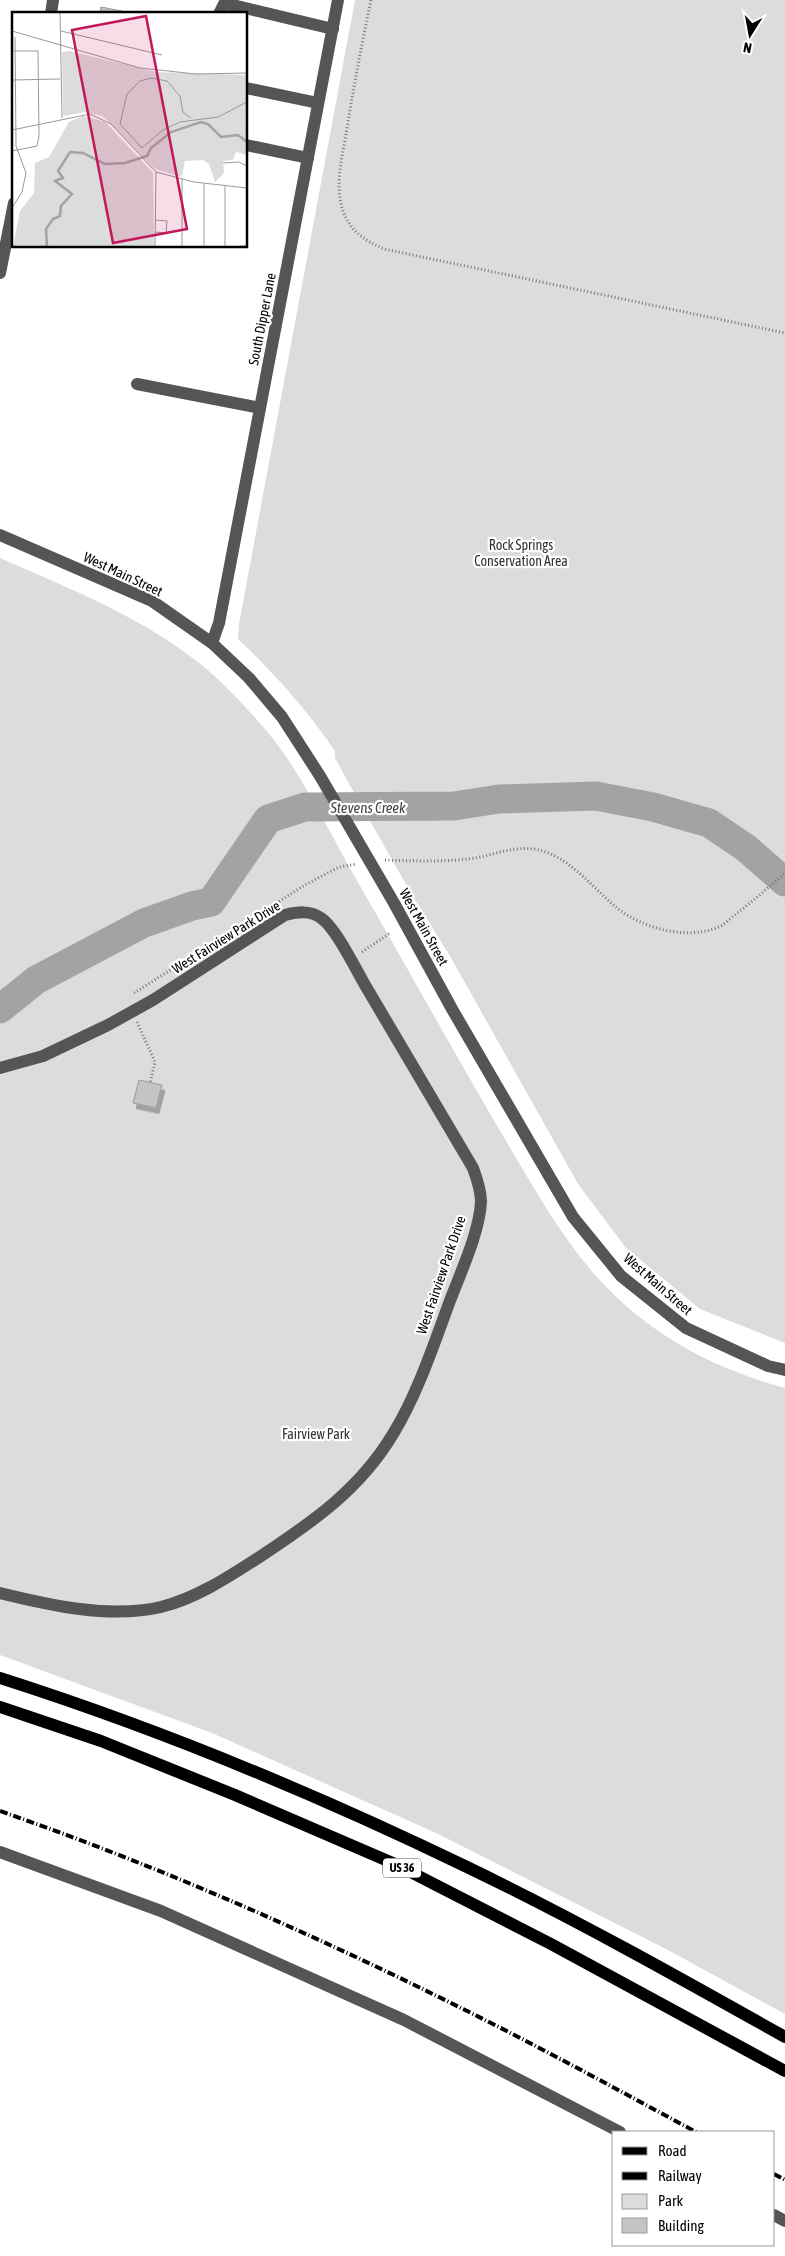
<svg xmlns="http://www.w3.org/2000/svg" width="785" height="2256" font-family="'Asap Condensed',sans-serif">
	<defs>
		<filter id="shadow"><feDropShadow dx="3" dy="5.5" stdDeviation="0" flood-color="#0004"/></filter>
	</defs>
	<rect width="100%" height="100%" fill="#fff"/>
	<!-- green -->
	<g fill="#dcdcdc">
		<path d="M 355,0 L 785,0 L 785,1343 L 700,1309 L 626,1248 L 578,1184 L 450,956 L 412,895 L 352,789 L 335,758 L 335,751 C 307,710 275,674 238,639 L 239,624 Z"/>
		<path d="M 0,558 C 82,594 171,628 234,695 C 254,716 275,739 291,764 C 313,798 332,836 352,872 C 405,963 455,1055 509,1146 C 545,1207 580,1270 637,1315 C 680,1350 732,1374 785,1388 L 785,2014 L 666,1949 L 436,1833 L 212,1733 L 0,1655 Z"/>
	</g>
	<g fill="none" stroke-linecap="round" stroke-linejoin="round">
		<!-- river -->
		<path stroke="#a3a3a3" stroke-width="29" d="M 0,1009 L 36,980 L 144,923 L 192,906 L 211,902 L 268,819 L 305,807 L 454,806 L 499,799 L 596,796 L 653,807 L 709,823 L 746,848 L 785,882"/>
	</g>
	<!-- building -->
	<g fill="#c4c4c4" stroke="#999" filter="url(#shadow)">
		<path d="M 101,7 L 122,11 L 122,14 L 100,14 Z"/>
		<path d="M 139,1080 L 162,1085 L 156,1108 L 133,1103 Z"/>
	</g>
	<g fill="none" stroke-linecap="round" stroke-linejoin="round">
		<!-- path -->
		<g stroke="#777" stroke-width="3" stroke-dasharray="1 2.5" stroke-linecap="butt">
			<path d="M 371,0 C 362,43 354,85 347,128 C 343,155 334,184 343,211 C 350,231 365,241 384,249 L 785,333"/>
			<path d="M 385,860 C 413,861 441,862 468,859 C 495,856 518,842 546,852 C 575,863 594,889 617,908 C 644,929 688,941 721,926 C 726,923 731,918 736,914 C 753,901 769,887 785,873"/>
			<path d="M 362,952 L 390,933"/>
			<path d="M 134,993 L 305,885 L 339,867 L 357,864"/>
			<path d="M 137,1022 L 155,1062 L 150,1083"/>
		</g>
		<!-- minor -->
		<g stroke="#555" stroke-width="12">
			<path d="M 51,14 L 53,0"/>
			<path d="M 219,14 L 224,4 L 237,6 L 333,29"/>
			<path d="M 246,88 L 318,103"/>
			<path d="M 246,145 L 308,158"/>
			<path d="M 0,273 L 14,203"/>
			<path d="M 137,384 L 260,408"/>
			<path d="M 0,535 L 152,601 L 212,643 L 249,678 L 282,717 L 320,776 L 394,903 L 452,1009 L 573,1217 L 621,1276 L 686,1328 L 768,1366 L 785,1370"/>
			<path d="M 212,643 L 219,623 L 338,0"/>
			<path d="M 0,1068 L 43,1056 L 108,1025 L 153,1000 L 285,915 C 297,912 310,910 321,918 C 336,928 355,968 365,985 C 401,1046 437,1107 473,1168 C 477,1179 481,1190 481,1201 C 480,1232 459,1276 448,1306 C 433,1347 416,1397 393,1434 C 360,1489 314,1521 261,1556 C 230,1576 197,1598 161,1607 C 110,1619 49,1605 0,1593"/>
			<path d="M 0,1852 L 161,1911 L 404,2020 L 620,2132"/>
			<path d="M 774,2215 L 785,2221"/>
		</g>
		<!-- major -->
		<g stroke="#000" stroke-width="12">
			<path d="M 0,1678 C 160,1729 316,1794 467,1867 C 575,1919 680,1978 785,2037"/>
			<path d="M 0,1707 L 101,1741 L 235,1795 L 395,1864 L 551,1944 L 785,2071"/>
		</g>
		<!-- rail -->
		<g stroke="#000" stroke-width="4" stroke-dasharray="8 2.5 1 2.5" stroke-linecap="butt">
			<path d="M 0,1811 C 158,1866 311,1933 461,2008 C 540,2047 618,2090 696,2132"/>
			<path d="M 774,2174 L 785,2180"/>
		</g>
	</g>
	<g text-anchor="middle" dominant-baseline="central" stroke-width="4.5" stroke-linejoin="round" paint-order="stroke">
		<!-- shield labels -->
		<rect fill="#fff" stroke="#4c4c4c" stroke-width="1" x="383" y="1858.5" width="38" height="19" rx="4"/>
		<g font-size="12" font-weight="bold" fill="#000">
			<text x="402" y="1868">US 36</text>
		</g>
		<!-- street labels -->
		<g font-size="14" fill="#000" stroke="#fff">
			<text transform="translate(262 319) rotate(-79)">South Dipper Lane</text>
			<text transform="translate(123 574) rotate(25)">West Main Street</text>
			<text transform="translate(424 927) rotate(61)">West Main Street</text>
			<text transform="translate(226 937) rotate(-32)">West Fairview Park Drive</text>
			<text transform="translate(441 1275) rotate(-71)">West Fairview Park Drive</text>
			<text transform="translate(658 1284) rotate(41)">West Main Street</text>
		</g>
		<!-- park labels -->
		<g font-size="14" fill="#333" stroke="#fff">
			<text x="521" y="545">Rock Springs<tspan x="521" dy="16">Conservation Area</tspan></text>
			<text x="316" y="1434">Fairview Park</text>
		</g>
		<!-- water labels -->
		<g font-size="15" font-style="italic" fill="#444" stroke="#fff">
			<text x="368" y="807">Stevens Creek</text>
		</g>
	</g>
	<!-- overview -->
	<g transform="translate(12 12)">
		<rect width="235" height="235" fill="#fff"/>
		<path d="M 57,39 L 144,60 L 235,63 L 235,143 L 224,140 L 221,148 L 211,149 L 212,161 L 203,170 L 197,152 L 191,148 L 173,149 L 170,165 L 143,157 L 91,104 L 74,100 L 51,104 L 50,40 ZM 71,104 L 93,110 L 141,161 L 142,235 L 1,235 L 8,199 L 22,181 L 23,151 L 37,145 L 57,110 Z" fill="#dcdcdc"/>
		<path fill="none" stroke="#a3a3a3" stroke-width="2.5" d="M 35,235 L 34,217 L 41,207 L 48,204 L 49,194 L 60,182 L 43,169 L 51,166 L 46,159 L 58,140 L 71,141 L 93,152 L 113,151 L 135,144 L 139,136 L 159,120 L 189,110 L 196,112 L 209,125 L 226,123 L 235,130"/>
		<path fill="none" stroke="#999" stroke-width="1" d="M 48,0 L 50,106M 0,19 L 128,56 L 184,62 L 235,61M 49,19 L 150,43M 0,39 L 26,39 L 27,124 L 25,134 L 0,139M 0,68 L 48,67M 179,106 L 171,100 L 168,84 L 155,69 L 139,66 L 128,69 L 115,82 L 108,112 L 130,136 L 151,118 L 168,110 L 206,105 L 235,90M 0,118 L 78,102 L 99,112 L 144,160 L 182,170 L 235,176M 211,151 L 227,150 L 235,154M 192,172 L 192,235M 213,174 L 213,235M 235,176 L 235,235M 0,196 L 10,180 L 14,161 L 4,134 L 3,25M 143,208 L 155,209 L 154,221 L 143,220M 143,235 L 144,160M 170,235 L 170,167M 215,235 L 235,234"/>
		<path fill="#c2185b" fill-opacity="0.15" stroke="#c2185b" stroke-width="2.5" d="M 134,4 L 175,217 L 101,231 L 60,18 Z"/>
		<rect width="235" height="235" fill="none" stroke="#000" stroke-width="2.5"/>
	</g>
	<!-- legend -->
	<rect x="612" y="2131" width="162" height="115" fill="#ffffff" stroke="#999999"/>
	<rect x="622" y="2147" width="25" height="8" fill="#000000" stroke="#999999"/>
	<text x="658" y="2156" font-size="15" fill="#000000">Road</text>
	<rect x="622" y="2172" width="25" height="8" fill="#000000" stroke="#999999"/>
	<text x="658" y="2181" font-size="15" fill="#000000">Railway</text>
	<rect x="622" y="2194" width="25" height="15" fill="#dcdcdc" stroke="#999999"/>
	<text x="658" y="2206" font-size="15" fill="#000000">Park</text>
	<rect x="622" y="2218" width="25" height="15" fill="#c4c4c4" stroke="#999999"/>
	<text x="658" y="2231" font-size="15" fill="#000000">Building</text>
	<!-- north arrow -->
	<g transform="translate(750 35) rotate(191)" stroke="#ffffff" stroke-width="4" paint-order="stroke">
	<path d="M0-4L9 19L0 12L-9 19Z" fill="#000000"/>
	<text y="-8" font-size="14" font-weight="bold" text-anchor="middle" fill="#000000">N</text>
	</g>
</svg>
